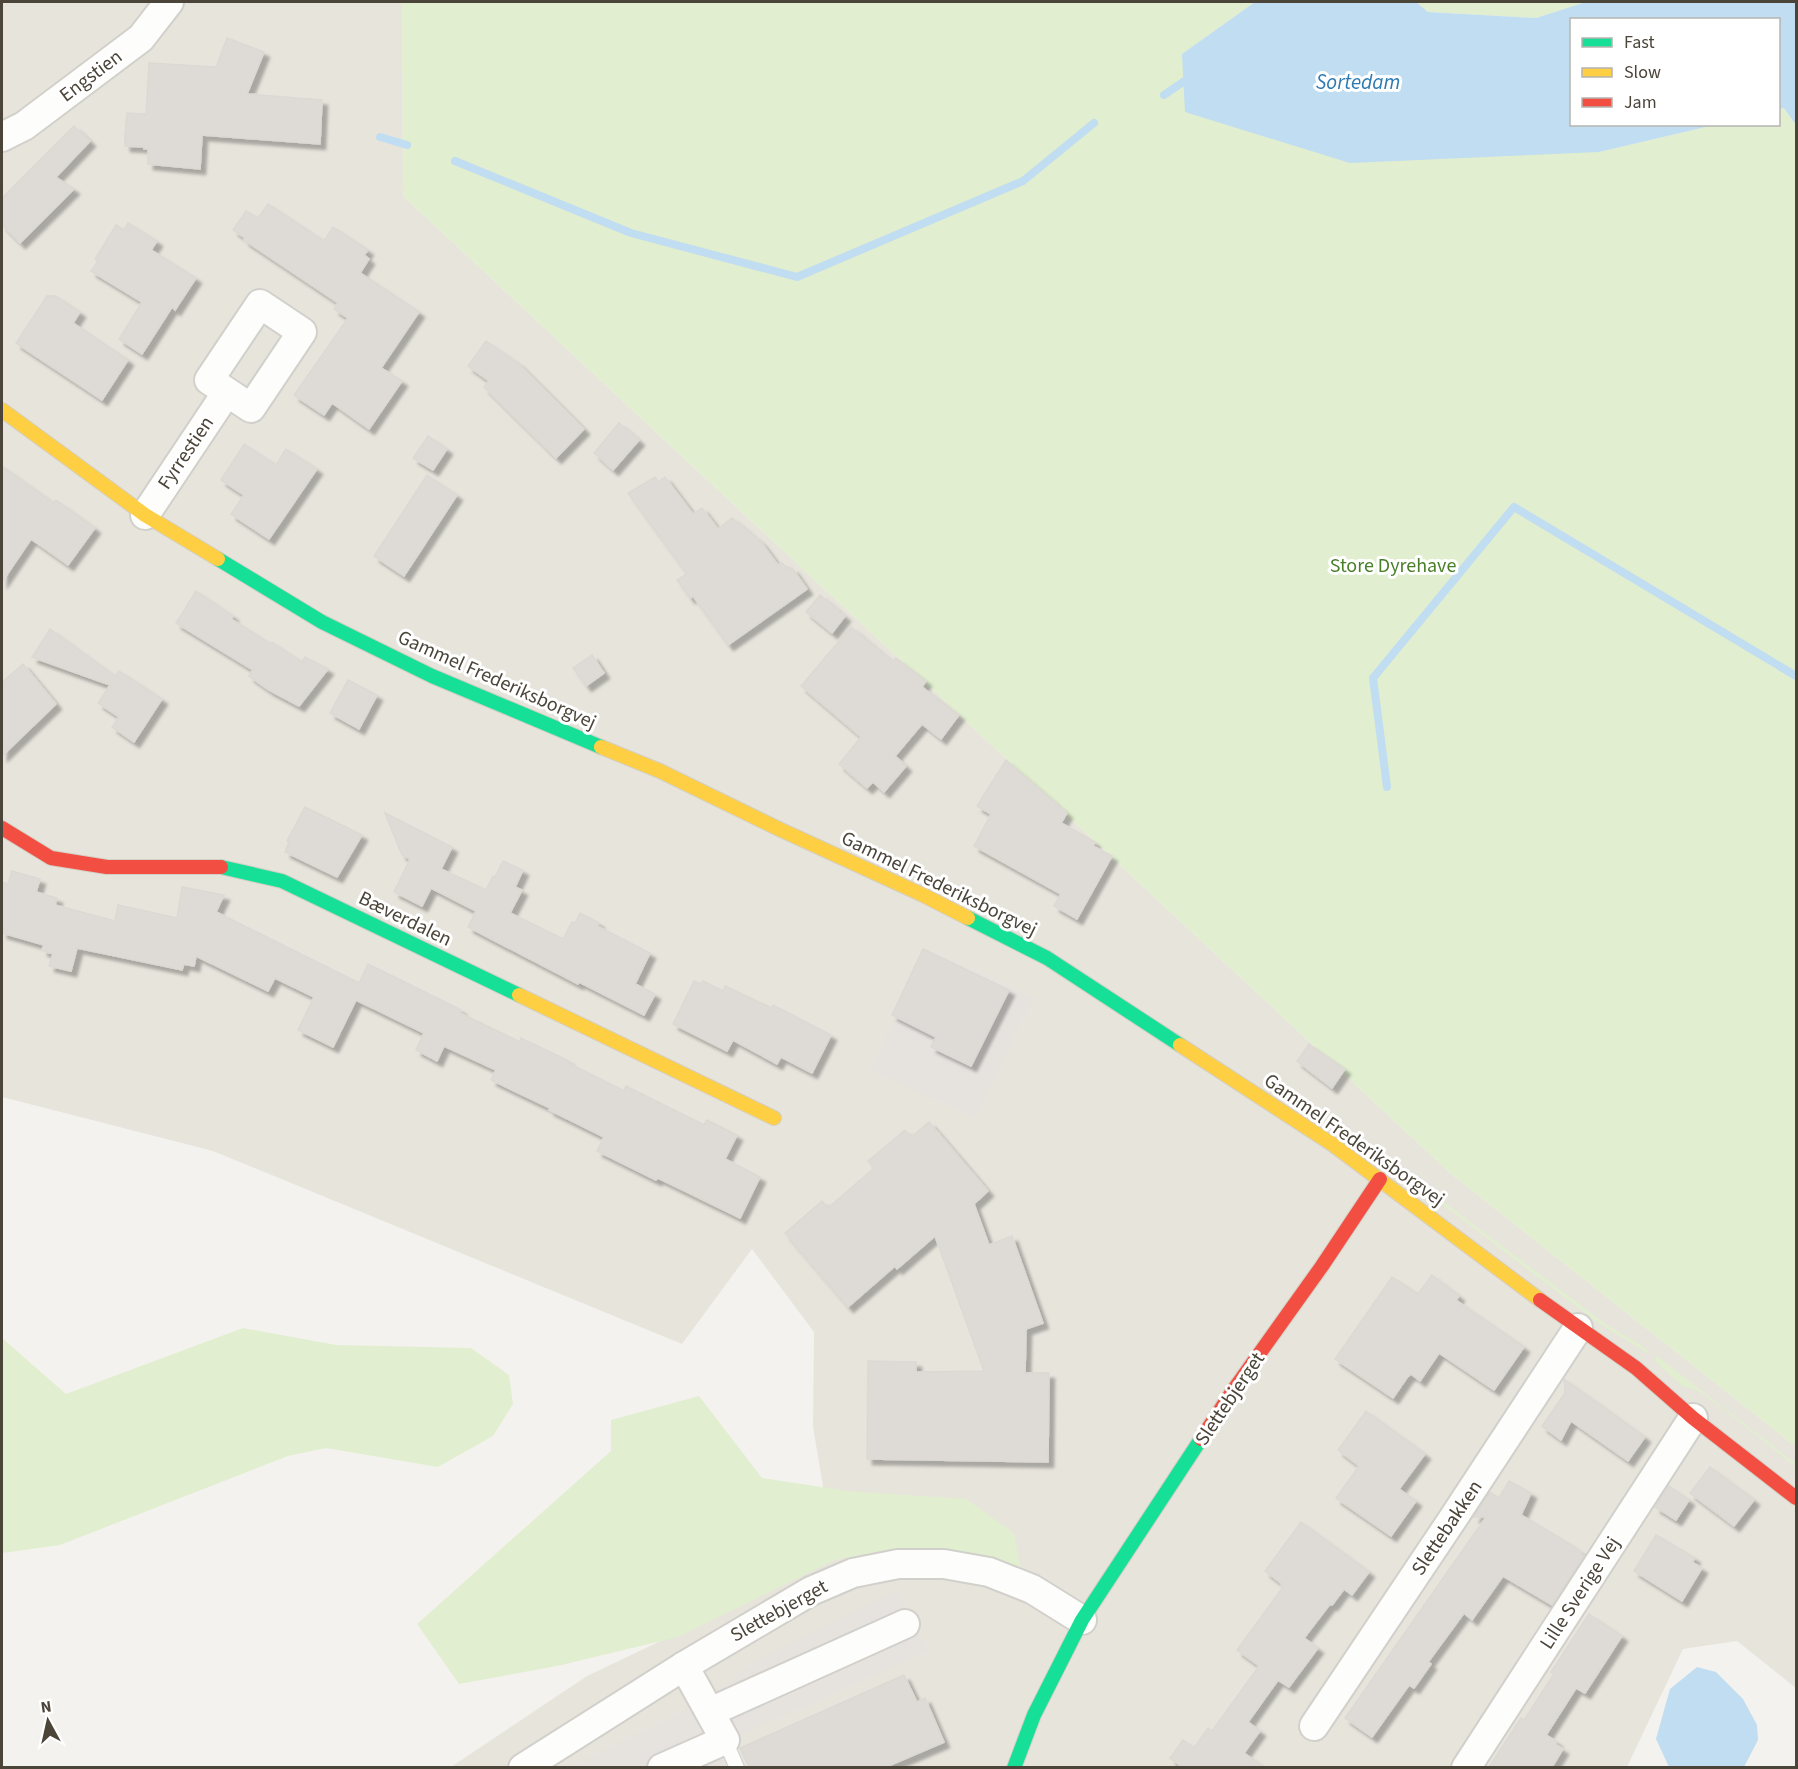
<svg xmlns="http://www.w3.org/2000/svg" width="1798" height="1769" font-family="'Source Sans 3',sans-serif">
	<defs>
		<filter id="shadow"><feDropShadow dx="5.5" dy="5.5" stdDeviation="1.5" flood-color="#0004"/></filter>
	</defs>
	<rect width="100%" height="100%" fill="#f4f2ee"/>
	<!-- residential -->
	<path fill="#e7e4dc" d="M 2,2 L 402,2 L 403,196 L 1451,1174 L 1796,1447 L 1796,1688 L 1737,1641 L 1683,1649 L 1627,1767 L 451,1767 L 587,1676 L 835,1558 L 813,1427 L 814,1332 L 752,1249 L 682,1344 L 213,1151 L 2,1097 Z"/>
	<!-- green -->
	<g fill="#e1eecf">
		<path d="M 402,2 L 1255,2 L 1182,54 L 1599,152 L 1714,125 L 1778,124 L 1779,109 L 1784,108 L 1796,125 L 1796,1447 L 1451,1174 L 403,196 Z"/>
		<path d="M 1416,2 L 1586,2 L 1536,18 L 1428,12 Z"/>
		<path d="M 1344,1127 L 1607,1325 L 1639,1344 L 1649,1352 L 1647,1353 L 1597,1322 L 1459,1217 L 1340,1130 Z"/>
		<path d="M 243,1328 L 336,1345 L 471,1348 L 509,1375 L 513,1404 L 493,1436 L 438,1467 L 326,1448 L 288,1456 L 60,1545 L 2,1553 L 2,1338 L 66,1394 Z"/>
		<path d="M 1657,1356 L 1796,1464 L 1796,1467 L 1717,1404 L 1697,1390 L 1682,1386 L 1654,1360 Z"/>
		<path d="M 699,1396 L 762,1478 L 848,1491 L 966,1499 L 1014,1533 L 1021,1571 L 884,1551 L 835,1560 L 678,1637 L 557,1666 L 459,1684 L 417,1624 L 611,1451 L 611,1420 Z"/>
	</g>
	<!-- parking -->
	<g fill="#e6e3df">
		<path d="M 927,949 L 1033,998 L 975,1117 L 870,1071 Z"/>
		<path d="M 897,1591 L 929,1651 L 736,1737 L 746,1766 L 741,1767 L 568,1768 L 687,1709 L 726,1685 L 754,1661 Z"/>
	</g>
	<!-- water -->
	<g fill="#c0ddf1">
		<path d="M 1255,2 L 1416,2 L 1428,12 L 1536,18 L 1586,2 L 1796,2 L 1796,125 L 1784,108 L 1779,109 L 1778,20 L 1572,20 L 1572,124 L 1714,125 L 1599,152 L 1350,163 L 1185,112 L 1182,54 Z"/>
		<path d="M 1697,1667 L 1716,1672 L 1743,1699 L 1757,1725 L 1758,1740 L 1744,1767 L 1669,1767 L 1656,1739 L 1670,1689 Z"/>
	</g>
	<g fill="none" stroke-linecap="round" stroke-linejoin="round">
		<!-- stream -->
		<g stroke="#c0ddf1" stroke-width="8">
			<path d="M 1164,95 L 1183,82 L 1193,77"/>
			<path d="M 380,137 L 407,145"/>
			<path d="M 455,161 L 631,233 L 797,277 L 1023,181 L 1094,123"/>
			<path d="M 1387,787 L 1373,678 L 1514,507 L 1796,676"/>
		</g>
	</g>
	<!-- building -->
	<g fill="#dedbd6" stroke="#dcd9d4" stroke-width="1.5" filter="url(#shadow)">
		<path d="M 227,38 L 264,52 L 247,94 L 322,100 L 320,144 L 202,135 L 200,169 L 148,164 L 148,149 L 144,149 L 144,147 L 125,146 L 125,135 L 127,113 L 146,114 L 149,63 L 216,67 Z"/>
		<path d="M 74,126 L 90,141 L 57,176 L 52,175 L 74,189 L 20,243 L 2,225 L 2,198 Z"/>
		<path d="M 268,204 L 324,241 L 333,227 L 368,250 L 364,255 L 369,259 L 360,273 L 419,312 L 381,368 L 402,381 L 369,429 L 332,403 L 324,415 L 294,395 L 348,318 L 334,309 L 338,303 L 244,240 L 245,238 L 233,230 L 246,211 L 258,218 Z"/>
		<path d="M 128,223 L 157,241 L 151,250 L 196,278 L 175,310 L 172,307 L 142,354 L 119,339 L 142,302 L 91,271 L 98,261 L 95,259 L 116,225 L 124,230 Z"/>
		<path d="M 47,296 L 56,296 L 80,312 L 73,323 L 128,360 L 102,400 L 16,343 Z"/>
		<path d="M 486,341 L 518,363 L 584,429 L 556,458 L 484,387 L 489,381 L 468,366 Z"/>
		<path d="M 619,423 L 639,440 L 613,470 L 594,453 Z"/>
		<path d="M 428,436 L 447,449 L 433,470 L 413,458 Z"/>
		<path d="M 244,444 L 276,465 L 286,449 L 317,469 L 269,539 L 231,514 L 244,495 L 221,480 Z"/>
		<path d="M 2,466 L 54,503 L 56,500 L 95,528 L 68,565 L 31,539 L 2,582 Z"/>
		<path d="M 427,475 L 457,495 L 404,576 L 374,556 Z"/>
		<path d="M 655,477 L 658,482 L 665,477 L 693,514 L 702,508 L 718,529 L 732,518 L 761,542 L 778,565 L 782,563 L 790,570 L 792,568 L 807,589 L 728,645 L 693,596 L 690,598 L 677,580 L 687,574 L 628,493 Z"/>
		<path d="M 196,591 L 233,616 L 231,619 L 271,644 L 272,642 L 302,662 L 305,657 L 328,669 L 299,706 L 269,690 L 249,676 L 253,670 L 176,623 Z"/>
		<path d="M 820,595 L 845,616 L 832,633 L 806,612 Z"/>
		<path d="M 851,627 L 893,662 L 896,658 L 926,681 L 922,687 L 959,715 L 941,739 L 922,724 L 895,756 L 906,766 L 884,792 L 873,782 L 867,788 L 839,764 L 861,737 L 801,686 Z"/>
		<path d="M 50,629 L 115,676 L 119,671 L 162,699 L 134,742 L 112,727 L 119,717 L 98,703 L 110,685 L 32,657 Z"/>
		<path d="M 592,655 L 604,673 L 586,686 L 573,668 Z"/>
		<path d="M 23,664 L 56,704 L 2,756 L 2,682 Z"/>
		<path d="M 348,680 L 377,695 L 359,729 L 330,713 Z"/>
		<path d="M 1006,760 L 1067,813 L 1061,823 L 1095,842 L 1093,846 L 1112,856 L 1077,919 L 1054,906 L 1061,894 L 974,846 L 991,814 L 977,806 Z"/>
		<path d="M 305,807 L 362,835 L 337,877 L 285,852 L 289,842 L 287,841 Z"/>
		<path d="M 385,813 L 452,847 L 441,869 L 486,890 L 493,876 L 495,877 L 503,861 L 523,870 L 515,887 L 522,890 L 510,913 L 563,939 L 572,922 L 575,923 L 580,913 L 599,923 L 597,926 L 650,953 L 635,984 L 655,994 L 644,1015 L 579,982 L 578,984 L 468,927 L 476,911 L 431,888 L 422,906 L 394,892 L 410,859 L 402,855 Z"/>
		<path d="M 12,871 L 40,879 L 36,892 L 57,898 L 55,905 L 115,921 L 118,905 L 177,918 L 182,887 L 224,895 L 216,912 L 359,983 L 368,964 L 461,1010 L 460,1013 L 520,1042 L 521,1038 L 569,1061 L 568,1063 L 624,1091 L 626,1086 L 704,1125 L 707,1120 L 737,1135 L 725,1159 L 760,1177 L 740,1218 L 658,1178 L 656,1180 L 597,1151 L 604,1137 L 549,1110 L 550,1108 L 491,1080 L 496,1070 L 444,1046 L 437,1061 L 416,1050 L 424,1033 L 356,1000 L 333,1047 L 298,1030 L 314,997 L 275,978 L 268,991 L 196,956 L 194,966 L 184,964 L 182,970 L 77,948 L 71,971 L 49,966 L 53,954 L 42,950 L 44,945 L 2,933 L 2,882 L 8,884 Z"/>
		<path d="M 923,949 L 1009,990 L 971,1066 L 931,1047 L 936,1037 L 892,1015 Z"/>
		<path d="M 694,981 L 701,984 L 703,981 L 723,991 L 725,986 L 772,1008 L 773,1005 L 831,1035 L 812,1073 L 781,1057 L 777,1064 L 733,1040 L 727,1051 L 673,1024 Z"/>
		<path d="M 1309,1044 L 1345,1069 L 1332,1088 L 1297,1061 Z"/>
		<path d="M 929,1122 L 988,1191 L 974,1204 L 989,1245 L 1012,1236 L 1043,1323 L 1026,1329 L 1025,1373 L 1049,1373 L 1048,1462 L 867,1459 L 868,1361 L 916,1362 L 916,1372 L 984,1371 L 935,1236 L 897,1269 L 895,1266 L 848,1307 L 785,1233 L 822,1201 L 828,1208 L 874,1168 L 868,1161 L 905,1130 L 911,1137 Z"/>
		<path d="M 1432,1275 L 1459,1296 L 1456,1300 L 1524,1347 L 1494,1390 L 1439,1353 L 1420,1381 L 1411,1374 L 1409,1376 L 1408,1376 L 1393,1398 L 1335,1359 L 1392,1277 L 1418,1294 Z"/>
		<path d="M 1564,1379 L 1645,1437 L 1628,1461 L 1571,1421 L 1561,1440 L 1542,1426 L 1565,1393 Z"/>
		<path d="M 1366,1411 L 1425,1454 L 1399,1489 L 1416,1501 L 1391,1536 L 1336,1498 L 1359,1466 L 1338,1450 Z"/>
		<path d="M 1710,1467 L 1754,1500 L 1734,1526 L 1690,1493 Z"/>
		<path d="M 1509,1481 L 1531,1493 L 1521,1515 L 1570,1544 L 1582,1553 L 1581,1555 L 1584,1556 L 1552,1605 L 1503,1576 L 1472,1620 L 1464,1613 L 1428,1662 L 1431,1664 L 1414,1688 L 1409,1685 L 1372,1737 L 1345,1718 L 1486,1517 L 1474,1517 L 1490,1492 L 1499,1498 Z"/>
		<path d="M 1669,1486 L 1689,1500 L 1676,1520 L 1655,1507 Z"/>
		<path d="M 1301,1522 L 1369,1572 L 1352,1595 L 1344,1589 L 1332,1605 L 1330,1604 L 1304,1638 L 1318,1648 L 1289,1687 L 1278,1680 L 1248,1722 L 1260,1731 L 1244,1753 L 1264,1767 L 1180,1767 L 1181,1766 L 1170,1758 L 1183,1740 L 1194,1748 L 1208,1728 L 1212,1731 L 1259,1666 L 1237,1650 L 1283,1587 L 1281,1586 L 1282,1584 L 1265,1571 Z"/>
		<path d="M 1656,1535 L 1695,1558 L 1692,1562 L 1702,1568 L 1682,1601 L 1634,1571 Z"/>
		<path d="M 1589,1614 L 1622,1636 L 1585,1693 L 1576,1688 L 1546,1735 L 1557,1742 L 1555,1744 L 1563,1749 L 1552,1767 L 1489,1767 L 1521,1718 L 1524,1720 L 1554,1674 L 1551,1672 Z"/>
		<path d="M 904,1675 L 917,1702 L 925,1698 L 944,1742 L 886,1767 L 749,1767 L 740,1748 Z"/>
	</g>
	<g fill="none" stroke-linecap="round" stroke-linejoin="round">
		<defs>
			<path id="lane" d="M 725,1740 L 737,1768"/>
			<g id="street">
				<path d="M 2,137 L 24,126 L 141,38 L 169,2"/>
				<path d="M 145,515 L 227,392 L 209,380 L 260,304 L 302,332 L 251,408 L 227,392"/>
				<path d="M 710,1712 L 905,1624"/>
				<path d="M 1314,1726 L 1454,1517 L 1578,1328"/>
				<path d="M 523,1768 L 684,1666 L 811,1591 L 853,1573 L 898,1564 L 944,1564 L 989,1572 L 1032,1589 L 1082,1620"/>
				<path d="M 662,1768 L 725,1740 L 684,1666"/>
				<path d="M 1466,1768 L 1693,1418"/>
			</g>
			<g id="fast">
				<path d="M 218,559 L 322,622 L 432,676 L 601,747"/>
				<path d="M 221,867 L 282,881 L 519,995"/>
				<path d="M 968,918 L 1047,958 L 1180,1045"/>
				<path d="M 1014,1768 L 1034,1715 L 1082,1620 L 1201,1439"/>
			</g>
			<g id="slow">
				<path d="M 2,410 L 145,515 L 218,559"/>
				<path d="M 601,747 L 660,771 L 779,829 L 923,895 L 968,918"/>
				<path d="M 519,995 L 774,1118"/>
				<path d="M 1180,1045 L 1332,1144 L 1540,1300"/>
			</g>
			<g id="jam">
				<path d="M 2,828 L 51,858 L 107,867 L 221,867"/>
				<path d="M 1540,1300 L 1636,1368 L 1693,1418 L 1796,1498"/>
				<path d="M 1201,1439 L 1232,1392 L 1322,1266 L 1380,1179"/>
			</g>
		</defs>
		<!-- lane casing -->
		<use href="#lane" stroke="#d2d0cb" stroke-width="16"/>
		<!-- street casing -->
		<use href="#street" stroke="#d2d0cb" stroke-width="32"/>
		<!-- fast casing -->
		<use href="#fast" stroke="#d3cfc5" stroke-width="16"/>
		<!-- slow casing -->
		<use href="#slow" stroke="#d3cfc5" stroke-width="16"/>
		<!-- jam casing -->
		<use href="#jam" stroke="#d3cfc5" stroke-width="16"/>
		<!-- lane -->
		<use href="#lane" stroke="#fdfdfc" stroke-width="14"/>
		<!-- street -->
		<use href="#street" stroke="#fdfdfc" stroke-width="28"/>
		<!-- fast -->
		<use href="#fast" stroke="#16e098" stroke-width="14"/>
		<!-- slow -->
		<use href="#slow" stroke="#ffcf43" stroke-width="14"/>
		<!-- jam -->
		<use href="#jam" stroke="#f24e42" stroke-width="14"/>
	</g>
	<g text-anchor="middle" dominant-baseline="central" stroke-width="6" stroke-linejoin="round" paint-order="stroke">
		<!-- street labels -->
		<g font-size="20" fill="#4b4439" stroke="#fff">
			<text transform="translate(91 76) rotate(-37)">Engstien</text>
			<text transform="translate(186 453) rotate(-56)">Fyrrestien</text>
			<text transform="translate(497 680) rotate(24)">Gammel Frederiksborgvej</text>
			<text transform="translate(939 884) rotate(26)">Gammel Frederiksborgvej</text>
			<text transform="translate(405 919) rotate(26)">Bæverdalen</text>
			<text transform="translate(1354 1140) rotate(35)">Gammel Frederiksborgvej</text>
			<text transform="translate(1230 1399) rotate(-56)">Slettebjerget</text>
			<text transform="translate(1447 1528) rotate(-56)">Slettebakken</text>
			<text transform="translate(1580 1593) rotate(-57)">Lille Sverige Vej</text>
			<text transform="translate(779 1611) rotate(-29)">Slettebjerget</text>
		</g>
		<!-- park labels -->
		<g font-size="20" fill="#4a7f2a" stroke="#fff">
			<text x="1393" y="566">Store Dyrehave</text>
		</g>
		<!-- water labels -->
		<g font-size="21" font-style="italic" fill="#2e7ab2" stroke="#fff">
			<text x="1358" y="82">Sortedam</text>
		</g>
	</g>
	<!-- border -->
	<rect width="1798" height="1769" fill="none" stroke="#4b4439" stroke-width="6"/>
	<!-- legend -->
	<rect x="1570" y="18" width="210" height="108" fill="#ffffff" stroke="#b7b4b0" stroke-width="1.5"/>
	<rect x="1582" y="38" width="30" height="9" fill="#16e098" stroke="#b7b4b0" stroke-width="1.5"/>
	<text x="1624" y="48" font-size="18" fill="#4b4439">Fast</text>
	<rect x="1582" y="68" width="30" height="9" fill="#ffcf43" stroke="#b7b4b0" stroke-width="1.5"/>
	<text x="1624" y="78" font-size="18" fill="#4b4439">Slow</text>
	<rect x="1582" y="98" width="30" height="9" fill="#f24e42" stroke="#b7b4b0" stroke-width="1.5"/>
	<text x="1624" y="108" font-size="18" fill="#4b4439">Jam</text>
	<!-- north arrow -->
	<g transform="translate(48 1721) rotate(352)" stroke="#ffffff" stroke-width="4.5" paint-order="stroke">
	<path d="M0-4.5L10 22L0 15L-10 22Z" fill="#4b4439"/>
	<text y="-9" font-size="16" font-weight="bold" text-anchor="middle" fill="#4b4439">N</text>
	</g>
</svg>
